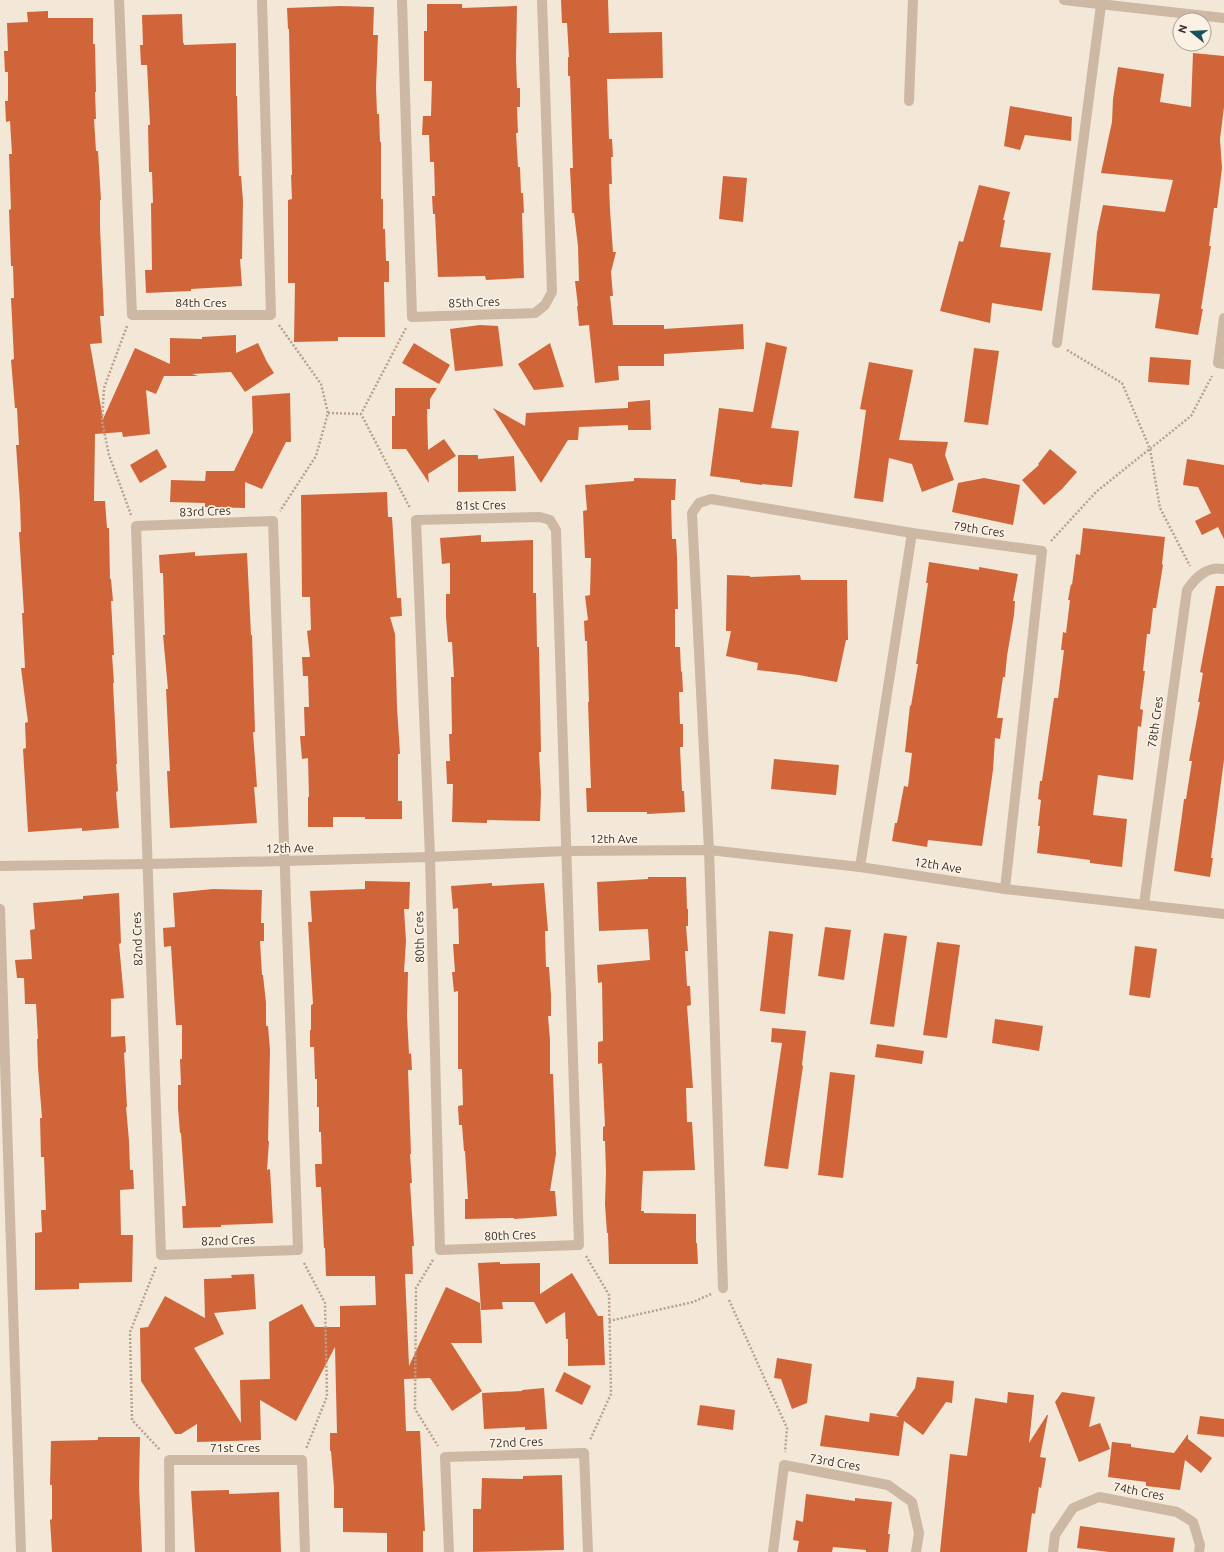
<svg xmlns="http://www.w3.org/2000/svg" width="1224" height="1552" font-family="Ubuntu,sans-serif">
	<rect width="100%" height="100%" fill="#f3e7d7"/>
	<!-- building -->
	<g fill="#d06539">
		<path d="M 561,0 L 608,0 L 609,33 L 662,32 L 663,78 L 607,79 L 609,139 L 612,139 L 613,157 L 611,157 L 612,184 L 609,184 L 610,210 L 613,252 L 616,252 L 611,272 L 613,296 L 610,296 L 613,325 L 664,325 L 664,329 L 743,324 L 744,349 L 664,354 L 664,366 L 618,366 L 619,380 L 595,383 L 589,325 L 579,326 L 577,306 L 578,306 L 575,281 L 579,281 L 578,246 L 574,213 L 572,213 L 571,188 L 570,168 L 573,168 L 570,76 L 568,76 L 568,57 L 569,57 L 567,23 L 562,23 Z"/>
		<path d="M 427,4 L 462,4 L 462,8 L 517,6 L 516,60 L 517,88 L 520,88 L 520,107 L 517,107 L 518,133 L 516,133 L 518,167 L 520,167 L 521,193 L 523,193 L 524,213 L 522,213 L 524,278 L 486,280 L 485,276 L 438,277 L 435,214 L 433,214 L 432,196 L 435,196 L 434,162 L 430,162 L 429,135 L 422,135 L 423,116 L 431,116 L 432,81 L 424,81 L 424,31 L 427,31 Z"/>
		<path d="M 340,6 L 374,7 L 373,35 L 378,35 L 376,87 L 377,114 L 379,114 L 380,142 L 381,142 L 381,199 L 383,199 L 383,229 L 385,229 L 386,261 L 389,261 L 389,282 L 384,282 L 385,337 L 338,337 L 338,341 L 294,342 L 295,283 L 288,283 L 288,200 L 292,199 L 291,175 L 292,175 L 289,29 L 288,29 L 287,8 Z"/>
		<path d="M 48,11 L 48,18 L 93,18 L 93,44 L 95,44 L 96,92 L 95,92 L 96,119 L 94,119 L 96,151 L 98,151 L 101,200 L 100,200 L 100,227 L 104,316 L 100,316 L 102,343 L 90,344 L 103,419 L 135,348 L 170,364 L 170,338 L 202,339 L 202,337 L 236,335 L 236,353 L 258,343 L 267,362 L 274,373 L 245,392 L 231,372 L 192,374 L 198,376 L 164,376 L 156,394 L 146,390 L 150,434 L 123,437 L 122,432 L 95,434 L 94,501 L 105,501 L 107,528 L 109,528 L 110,579 L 111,579 L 113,601 L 111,601 L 114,655 L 112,655 L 114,683 L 113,683 L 117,764 L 116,764 L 118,791 L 116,792 L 119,828 L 82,831 L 82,828 L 28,832 L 23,749 L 26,748 L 25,723 L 28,722 L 21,668 L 25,668 L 22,613 L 24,613 L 19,532 L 21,532 L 20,503 L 16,445 L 19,445 L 17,408 L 15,408 L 11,360 L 14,359 L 11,298 L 14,298 L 13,266 L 11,266 L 9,210 L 11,209 L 9,154 L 12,154 L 10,121 L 6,122 L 5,101 L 8,101 L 8,72 L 5,72 L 4,51 L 8,51 L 7,23 L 28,22 L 27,12 Z"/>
		<path d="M 182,14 L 183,43 L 184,43 L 184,45 L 236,43 L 236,96 L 237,96 L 239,176 L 241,176 L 243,201 L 242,259 L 240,259 L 242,286 L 191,289 L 191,291 L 146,293 L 145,270 L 152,270 L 151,203 L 153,203 L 152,172 L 149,172 L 148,125 L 150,125 L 147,65 L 141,65 L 140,45 L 143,45 L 142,15 Z"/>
		<path d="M 1193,53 L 1224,56 L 1224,107 L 1220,139 L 1222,168 L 1217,208 L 1214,208 L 1209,246 L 1211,246 L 1201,309 L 1203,309 L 1198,335 L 1155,328 L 1160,294 L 1092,290 L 1097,233 L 1103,205 L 1165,212 L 1173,180 L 1101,173 L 1112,122 L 1113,99 L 1118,67 L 1164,74 L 1160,102 L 1191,107 Z"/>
		<path d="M 1010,106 L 1072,117 L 1071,141 L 1025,135 L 1020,150 L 1004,146 Z"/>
		<path d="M 723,176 L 747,178 L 743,222 L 719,219 Z"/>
		<path d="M 979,185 L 1010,192 L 1003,220 L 1005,220 L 1000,247 L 1051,253 L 1042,311 L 992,303 L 990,323 L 940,311 L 959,241 L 963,242 Z"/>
		<path d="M 480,325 L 498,326 L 503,366 L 455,371 L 450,329 Z"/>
		<path d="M 766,342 L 787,347 L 771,428 L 799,431 L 792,487 L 762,484 L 762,485 L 740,482 L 740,480 L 710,476 L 719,408 L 753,412 Z"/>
		<path d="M 414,343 L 450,365 L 439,384 L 402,363 Z"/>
		<path d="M 550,343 L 564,387 L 534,390 L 518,364 Z"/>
		<path d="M 974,348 L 999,351 L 988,425 L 964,422 Z"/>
		<path d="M 1150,357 L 1191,360 L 1189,385 L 1148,382 Z"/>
		<path d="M 869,362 L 913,370 L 899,440 L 948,442 L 945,455 L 954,480 L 922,492 L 912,464 L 889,458 L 883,502 L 854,498 L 866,410 L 860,409 Z"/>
		<path d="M 395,388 L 437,388 L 430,399 L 430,409 L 427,409 L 428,450 L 444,439 L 456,456 L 428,474 L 429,483 L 406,449 L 392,449 L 392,416 L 395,416 Z"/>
		<path d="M 290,393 L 291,442 L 286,442 L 262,489 L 245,482 L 245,508 L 205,507 L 205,503 L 170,502 L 171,480 L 205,481 L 206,471 L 234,471 L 253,432 L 252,396 Z"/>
		<path d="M 650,400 L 651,430 L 628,430 L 628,425 L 579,427 L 578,440 L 568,440 L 541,483 L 493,408 L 525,426 L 526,413 L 628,408 L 628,402 Z"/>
		<path d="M 157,449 L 167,467 L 140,483 L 130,465 Z"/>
		<path d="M 1050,449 L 1077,472 L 1062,489 L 1044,505 L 1022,480 L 1039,465 L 1038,464 Z"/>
		<path d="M 458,455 L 478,455 L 478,459 L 514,456 L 516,491 L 458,492 Z"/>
		<path d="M 1187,459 L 1224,465 L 1224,539 L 1218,527 L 1202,535 L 1195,521 L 1211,513 L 1198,487 L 1183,485 Z"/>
		<path d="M 634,478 L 676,479 L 675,500 L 671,500 L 672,539 L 676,539 L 677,557 L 678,609 L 675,609 L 675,647 L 680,647 L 681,672 L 682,671 L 683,692 L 679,692 L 680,724 L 683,724 L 683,747 L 680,747 L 682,791 L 684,791 L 685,812 L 647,814 L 647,812 L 587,812 L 586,788 L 591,788 L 588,702 L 589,702 L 587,641 L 585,641 L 584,621 L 588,620 L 585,596 L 590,595 L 591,558 L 585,558 L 583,511 L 587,510 L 585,485 L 634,481 Z"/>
		<path d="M 984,478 L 1020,485 L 1013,525 L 952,512 L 958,483 Z"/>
		<path d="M 387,492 L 388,517 L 392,517 L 397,598 L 401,598 L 402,616 L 390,617 L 395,634 L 397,707 L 400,754 L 398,754 L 398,801 L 402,801 L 402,819 L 365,819 L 365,817 L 333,817 L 333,827 L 308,827 L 308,797 L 309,797 L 308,758 L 302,759 L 300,736 L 305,736 L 304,707 L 309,707 L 308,676 L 303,676 L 302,657 L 310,657 L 307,631 L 311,630 L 310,597 L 302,597 L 301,495 Z"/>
		<path d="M 1083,528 L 1165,537 L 1162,564 L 1163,565 L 1156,608 L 1153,608 L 1150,634 L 1147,634 L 1143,671 L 1145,671 L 1140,709 L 1143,710 L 1141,727 L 1138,726 L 1133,780 L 1098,775 L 1093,815 L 1127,819 L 1122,867 L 1090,863 L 1090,860 L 1037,853 L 1040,826 L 1038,826 L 1041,800 L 1038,799 L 1040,781 L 1042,781 L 1054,698 L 1058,698 L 1064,650 L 1061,650 L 1063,632 L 1066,633 L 1070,600 L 1068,600 L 1071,584 L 1072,585 L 1076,554 L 1080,555 Z"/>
		<path d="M 481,535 L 481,542 L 533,540 L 533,593 L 536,593 L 537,647 L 539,647 L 541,752 L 539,752 L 541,793 L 540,821 L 487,820 L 487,823 L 452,822 L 453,784 L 447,784 L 446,761 L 450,761 L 449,734 L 452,734 L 451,677 L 454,677 L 452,642 L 448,642 L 446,617 L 446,594 L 450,594 L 450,563 L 442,564 L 440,538 Z"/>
		<path d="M 195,552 L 195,556 L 247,553 L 251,635 L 252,635 L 255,732 L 253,732 L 257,787 L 254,787 L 257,823 L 170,828 L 167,771 L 170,771 L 166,689 L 168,689 L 163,635 L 165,635 L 163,573 L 160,573 L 159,555 Z"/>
		<path d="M 929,562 L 979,570 L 979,567 L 1018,574 L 1013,601 L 1015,601 L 1014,615 L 1007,656 L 1005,677 L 1003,677 L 997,718 L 1003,718 L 1000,739 L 995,738 L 993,770 L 982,846 L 928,840 L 927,847 L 892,841 L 895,823 L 897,823 L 904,786 L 908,787 L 912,753 L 905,752 L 910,705 L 911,706 L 918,664 L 916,664 L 928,583 L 926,583 Z"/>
		<path d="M 727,575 L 750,576 L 750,577 L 800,575 L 801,580 L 847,580 L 848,640 L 846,640 L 837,682 L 799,675 L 757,670 L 758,663 L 726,656 L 731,631 L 726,631 Z"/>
		<path d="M 1216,586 L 1224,586 L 1224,760 L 1211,858 L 1213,858 L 1210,877 L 1174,871 L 1182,815 L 1184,799 L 1186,799 L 1192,761 L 1189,761 L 1200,702 L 1198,702 L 1203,673 L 1200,672 Z"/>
		<path d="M 774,759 L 839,765 L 836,795 L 771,789 Z"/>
		<path d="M 648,877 L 686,877 L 687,909 L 688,909 L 688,926 L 686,926 L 688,951 L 685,951 L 687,986 L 690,986 L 691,1005 L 687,1006 L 693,1088 L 686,1088 L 687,1122 L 692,1122 L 695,1170 L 643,1171 L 641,1211 L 644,1211 L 644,1213 L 696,1214 L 696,1243 L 697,1243 L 698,1264 L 609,1264 L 608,1233 L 607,1233 L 605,1204 L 606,1172 L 605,1141 L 603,1141 L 603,1127 L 605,1126 L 602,1063 L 598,1064 L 598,1042 L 603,1041 L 602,982 L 598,983 L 597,965 L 650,960 L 648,929 L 599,931 L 597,882 L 648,879 Z"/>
		<path d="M 365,881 L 410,882 L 409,909 L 404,909 L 406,941 L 404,972 L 408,972 L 407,1016 L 409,1054 L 411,1053 L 412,1070 L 408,1070 L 411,1154 L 410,1154 L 412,1183 L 410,1183 L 414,1246 L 412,1246 L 413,1274 L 405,1274 L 409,1366 L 446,1287 L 480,1303 L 482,1343 L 451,1343 L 482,1391 L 452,1411 L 430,1378 L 404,1379 L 406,1431 L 420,1431 L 424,1512 L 425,1531 L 423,1531 L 423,1552 L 387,1552 L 387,1533 L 343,1532 L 343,1508 L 334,1508 L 334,1488 L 331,1451 L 330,1451 L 330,1433 L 337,1433 L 335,1347 L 296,1421 L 260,1400 L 261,1440 L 197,1442 L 197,1424 L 181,1434 L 175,1434 L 141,1381 L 140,1328 L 148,1327 L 165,1296 L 205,1318 L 204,1279 L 232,1278 L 231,1275 L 254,1274 L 256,1309 L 214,1313 L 224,1334 L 194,1348 L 241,1423 L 240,1380 L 270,1379 L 269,1322 L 302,1304 L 315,1327 L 340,1327 L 340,1306 L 376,1305 L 375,1276 L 326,1276 L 325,1248 L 324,1248 L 321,1187 L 316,1187 L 315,1164 L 322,1164 L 321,1132 L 319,1132 L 319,1107 L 317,1107 L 317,1079 L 315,1079 L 314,1047 L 310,1047 L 310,1030 L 311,1030 L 311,1005 L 313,1004 L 308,922 L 312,922 L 310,891 L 365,889 Z"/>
		<path d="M 492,883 L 492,886 L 544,883 L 548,931 L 545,931 L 546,967 L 549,967 L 551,996 L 551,1016 L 548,1016 L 550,1040 L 550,1074 L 553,1074 L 556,1154 L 550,1191 L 555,1191 L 557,1216 L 514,1219 L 514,1218 L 465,1219 L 465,1199 L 468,1199 L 465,1151 L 464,1151 L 462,1125 L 459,1125 L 458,1106 L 463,1105 L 462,1069 L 458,1069 L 458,991 L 454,992 L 452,972 L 455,972 L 453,944 L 459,944 L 458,908 L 453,909 L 451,886 Z"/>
		<path d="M 213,889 L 262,890 L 261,923 L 264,923 L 264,941 L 260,941 L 262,975 L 263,975 L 266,1003 L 266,1026 L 268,1026 L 270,1050 L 268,1141 L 269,1141 L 267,1170 L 270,1169 L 273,1223 L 221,1225 L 221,1227 L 183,1228 L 182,1206 L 186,1206 L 181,1133 L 180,1133 L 178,1108 L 178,1085 L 181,1085 L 180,1059 L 182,1059 L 182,1025 L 176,1025 L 171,946 L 164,947 L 163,928 L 175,927 L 173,893 Z"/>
		<path d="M 119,893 L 121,943 L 119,944 L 124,998 L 111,999 L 111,1037 L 125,1036 L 126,1052 L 124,1053 L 127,1107 L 126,1107 L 129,1141 L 130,1170 L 133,1170 L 134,1189 L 120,1190 L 121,1235 L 133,1235 L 132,1282 L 79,1283 L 79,1289 L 35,1290 L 35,1233 L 42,1232 L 41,1210 L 46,1210 L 44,1157 L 41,1157 L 40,1118 L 42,1118 L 38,1067 L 37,1039 L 38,1039 L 36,1004 L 25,1004 L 24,978 L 17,978 L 15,960 L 32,959 L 30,930 L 35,929 L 33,903 L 83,899 L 83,896 Z"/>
		<path d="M 825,927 L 851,930 L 844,980 L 818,976 Z"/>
		<path d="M 769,931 L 793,934 L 785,1014 L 760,1011 Z"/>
		<path d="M 884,933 L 907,936 L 894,1027 L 870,1024 Z"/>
		<path d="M 937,942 L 960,945 L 947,1038 L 923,1035 Z"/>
		<path d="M 1135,946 L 1157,949 L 1150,998 L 1129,995 Z"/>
		<path d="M 995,1019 L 1043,1026 L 1039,1051 L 992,1043 Z"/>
		<path d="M 772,1028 L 806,1031 L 802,1065 L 803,1066 L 788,1169 L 764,1166 L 782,1043 L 771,1042 Z"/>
		<path d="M 877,1044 L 924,1051 L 922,1064 L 875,1057 Z"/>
		<path d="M 830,1072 L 855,1075 L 843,1178 L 818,1175 Z"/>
		<path d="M 500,1262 L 500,1264 L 540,1263 L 540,1294 L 572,1273 L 598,1316 L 603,1316 L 605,1365 L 568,1366 L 568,1339 L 566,1339 L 565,1312 L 546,1324 L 534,1302 L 502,1302 L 503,1309 L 481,1310 L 478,1263 Z"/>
		<path d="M 777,1358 L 812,1364 L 807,1403 L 792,1409 L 781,1379 L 774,1378 Z"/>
		<path d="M 564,1372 L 591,1386 L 582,1405 L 555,1391 Z"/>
		<path d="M 917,1377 L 954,1381 L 952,1403 L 946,1402 L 923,1435 L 904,1421 L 899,1456 L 820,1446 L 825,1415 L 869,1422 L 870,1413 L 899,1417 L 896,1415 L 915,1388 Z"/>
		<path d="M 544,1388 L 547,1429 L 525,1430 L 525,1427 L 484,1429 L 482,1393 L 522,1391 L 522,1390 Z"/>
		<path d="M 1008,1392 L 1034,1395 L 1029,1443 L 1047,1415 L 1048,1415 L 1040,1457 L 1046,1458 L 1041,1488 L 1039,1487 L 1035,1514 L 1032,1513 L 1027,1552 L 940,1552 L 950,1454 L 967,1456 L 975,1398 L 1007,1403 Z"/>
		<path d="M 1062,1392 L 1095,1397 L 1089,1427 L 1100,1423 L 1110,1449 L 1079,1462 L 1055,1402 Z"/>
		<path d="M 700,1405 L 735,1410 L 733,1430 L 697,1425 Z"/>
		<path d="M 1200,1416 L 1224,1419 L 1224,1437 L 1197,1434 Z"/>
		<path d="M 1188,1434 L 1188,1439 L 1212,1458 L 1201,1473 L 1185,1460 L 1180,1490 L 1146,1486 L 1146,1482 L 1108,1477 L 1112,1442 L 1131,1444 L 1131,1447 L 1174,1453 Z"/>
		<path d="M 98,1437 L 140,1437 L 139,1486 L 142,1552 L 52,1552 L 50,1520 L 52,1519 L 52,1485 L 50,1485 L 51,1441 L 98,1440 Z"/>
		<path d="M 562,1475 L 564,1550 L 473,1552 L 473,1509 L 481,1509 L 482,1478 L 523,1479 L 523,1476 Z"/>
		<path d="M 229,1490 L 229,1494 L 279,1492 L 281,1552 L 195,1552 L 191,1491 Z"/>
		<path d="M 806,1494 L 855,1501 L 855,1498 L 892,1502 L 888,1534 L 890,1534 L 888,1552 L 866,1552 L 866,1550 L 833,1547 L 832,1552 L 797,1552 L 799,1541 L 793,1540 L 796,1520 L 803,1522 Z"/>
		<path d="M 1080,1526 L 1175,1538 L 1173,1552 L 1109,1552 L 1077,1548 Z"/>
	</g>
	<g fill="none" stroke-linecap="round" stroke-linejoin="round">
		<!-- path -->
		<g stroke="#b8a18d" stroke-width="2.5" stroke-dasharray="2 2" stroke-linecap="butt">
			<path d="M 279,325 L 321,384 L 328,413 L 316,456 L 280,511"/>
			<path d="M 127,326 L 104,388 L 102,421 L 109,455 L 131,515"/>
			<path d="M 406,328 L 361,414 L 410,508"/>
			<path d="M 1067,350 L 1122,383 L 1150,449 L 1160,508 L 1190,566"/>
			<path d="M 328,413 L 361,414"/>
			<path d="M 1051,541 L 1096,492 L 1191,416 L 1212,376"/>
			<path d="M 586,1256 L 609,1295 L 611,1394 L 590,1440"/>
			<path d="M 433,1260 L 416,1288 L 415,1409 L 438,1446"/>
			<path d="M 304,1263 L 325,1303 L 327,1396 L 306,1449"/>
			<path d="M 156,1267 L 130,1332 L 132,1420 L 160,1450"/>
			<path d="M 729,1300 L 787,1428 L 785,1452"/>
			<path d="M 609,1321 L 693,1302 L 711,1294"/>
		</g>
		<!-- service -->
		<path stroke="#ccb8a3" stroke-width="10" d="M 909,101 L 913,0"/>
		<!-- minor -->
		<g stroke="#ccb8a3" stroke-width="10">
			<path d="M 119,0 L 132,315 L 271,315 L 262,0"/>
			<path d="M 402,0 L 412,317 L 535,313 L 545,305 L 552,292 L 542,0"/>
			<path d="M 1064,0 L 1224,18"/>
			<path d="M 1224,318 L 1218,363 L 1224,364"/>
			<path d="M 1057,343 L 1101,5"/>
			<path d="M 540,517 L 550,520 L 556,530 L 579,1245 L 440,1250 L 430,857 L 416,520 Z"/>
			<path d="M 273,521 L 298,1250 L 161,1255 L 136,526 Z"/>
			<path d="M 0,866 L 147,864 L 284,861 L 430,857 L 566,851 L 709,850 L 860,867 L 1005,889 L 1224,914"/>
			<path d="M 860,867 L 912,533 L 1042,551 L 1005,889"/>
			<path d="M 1144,904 L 1187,590 C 1196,577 1207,566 1224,569"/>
			<path d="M 0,909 L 21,1552"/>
			<path d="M 723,1288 L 709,850 L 692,513 L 699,503 L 711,499 L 912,533"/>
			<path d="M 170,1552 L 169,1460 L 302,1460 L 305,1552"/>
			<path d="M 449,1552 L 445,1457 L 584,1453 L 588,1552"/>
			<path d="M 773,1552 L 784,1465 L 888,1485 L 912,1502 L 919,1533 L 916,1552"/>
			<path d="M 1053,1552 L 1055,1535 L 1073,1508 L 1099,1497 L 1177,1512 L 1193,1522 L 1200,1545 L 1199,1552"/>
		</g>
	</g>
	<g text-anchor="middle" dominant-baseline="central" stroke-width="3.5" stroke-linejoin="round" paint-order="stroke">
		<!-- street labels -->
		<g font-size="12" fill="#362c25" stroke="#fbf1e4">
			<text x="201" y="302">84th Cres</text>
			<text transform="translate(474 302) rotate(-2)">85th Cres</text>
			<text transform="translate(481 505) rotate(-1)">81st Cres</text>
			<text transform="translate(205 511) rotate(-2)">83rd Cres</text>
			<text transform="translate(979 529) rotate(8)">79th Cres</text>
			<text transform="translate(1155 722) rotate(-82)">78th Cres</text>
			<text x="614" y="838">12th Ave</text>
			<text transform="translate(290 848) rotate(-1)">12th Ave</text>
			<text transform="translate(938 865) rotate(9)">12th Ave</text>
			<text transform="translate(419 937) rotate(-91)">80th Cres</text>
			<text transform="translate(137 939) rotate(-92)">82nd Cres</text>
			<text transform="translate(510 1235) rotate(-2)">80th Cres</text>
			<text transform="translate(228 1240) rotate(-2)">82nd Cres</text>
			<text transform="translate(516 1442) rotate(-2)">72nd Cres</text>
			<text x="235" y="1447">71st Cres</text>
			<text transform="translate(835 1462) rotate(10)">73rd Cres</text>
			<text transform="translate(1139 1491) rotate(11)">74th Cres</text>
		</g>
	</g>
	<!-- north arrow -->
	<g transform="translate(1192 32) rotate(288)"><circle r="19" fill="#fbf1e4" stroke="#aca298"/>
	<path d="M0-3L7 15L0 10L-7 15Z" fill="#18535b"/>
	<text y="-6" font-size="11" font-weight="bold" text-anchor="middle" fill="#362c25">N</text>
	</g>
</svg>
